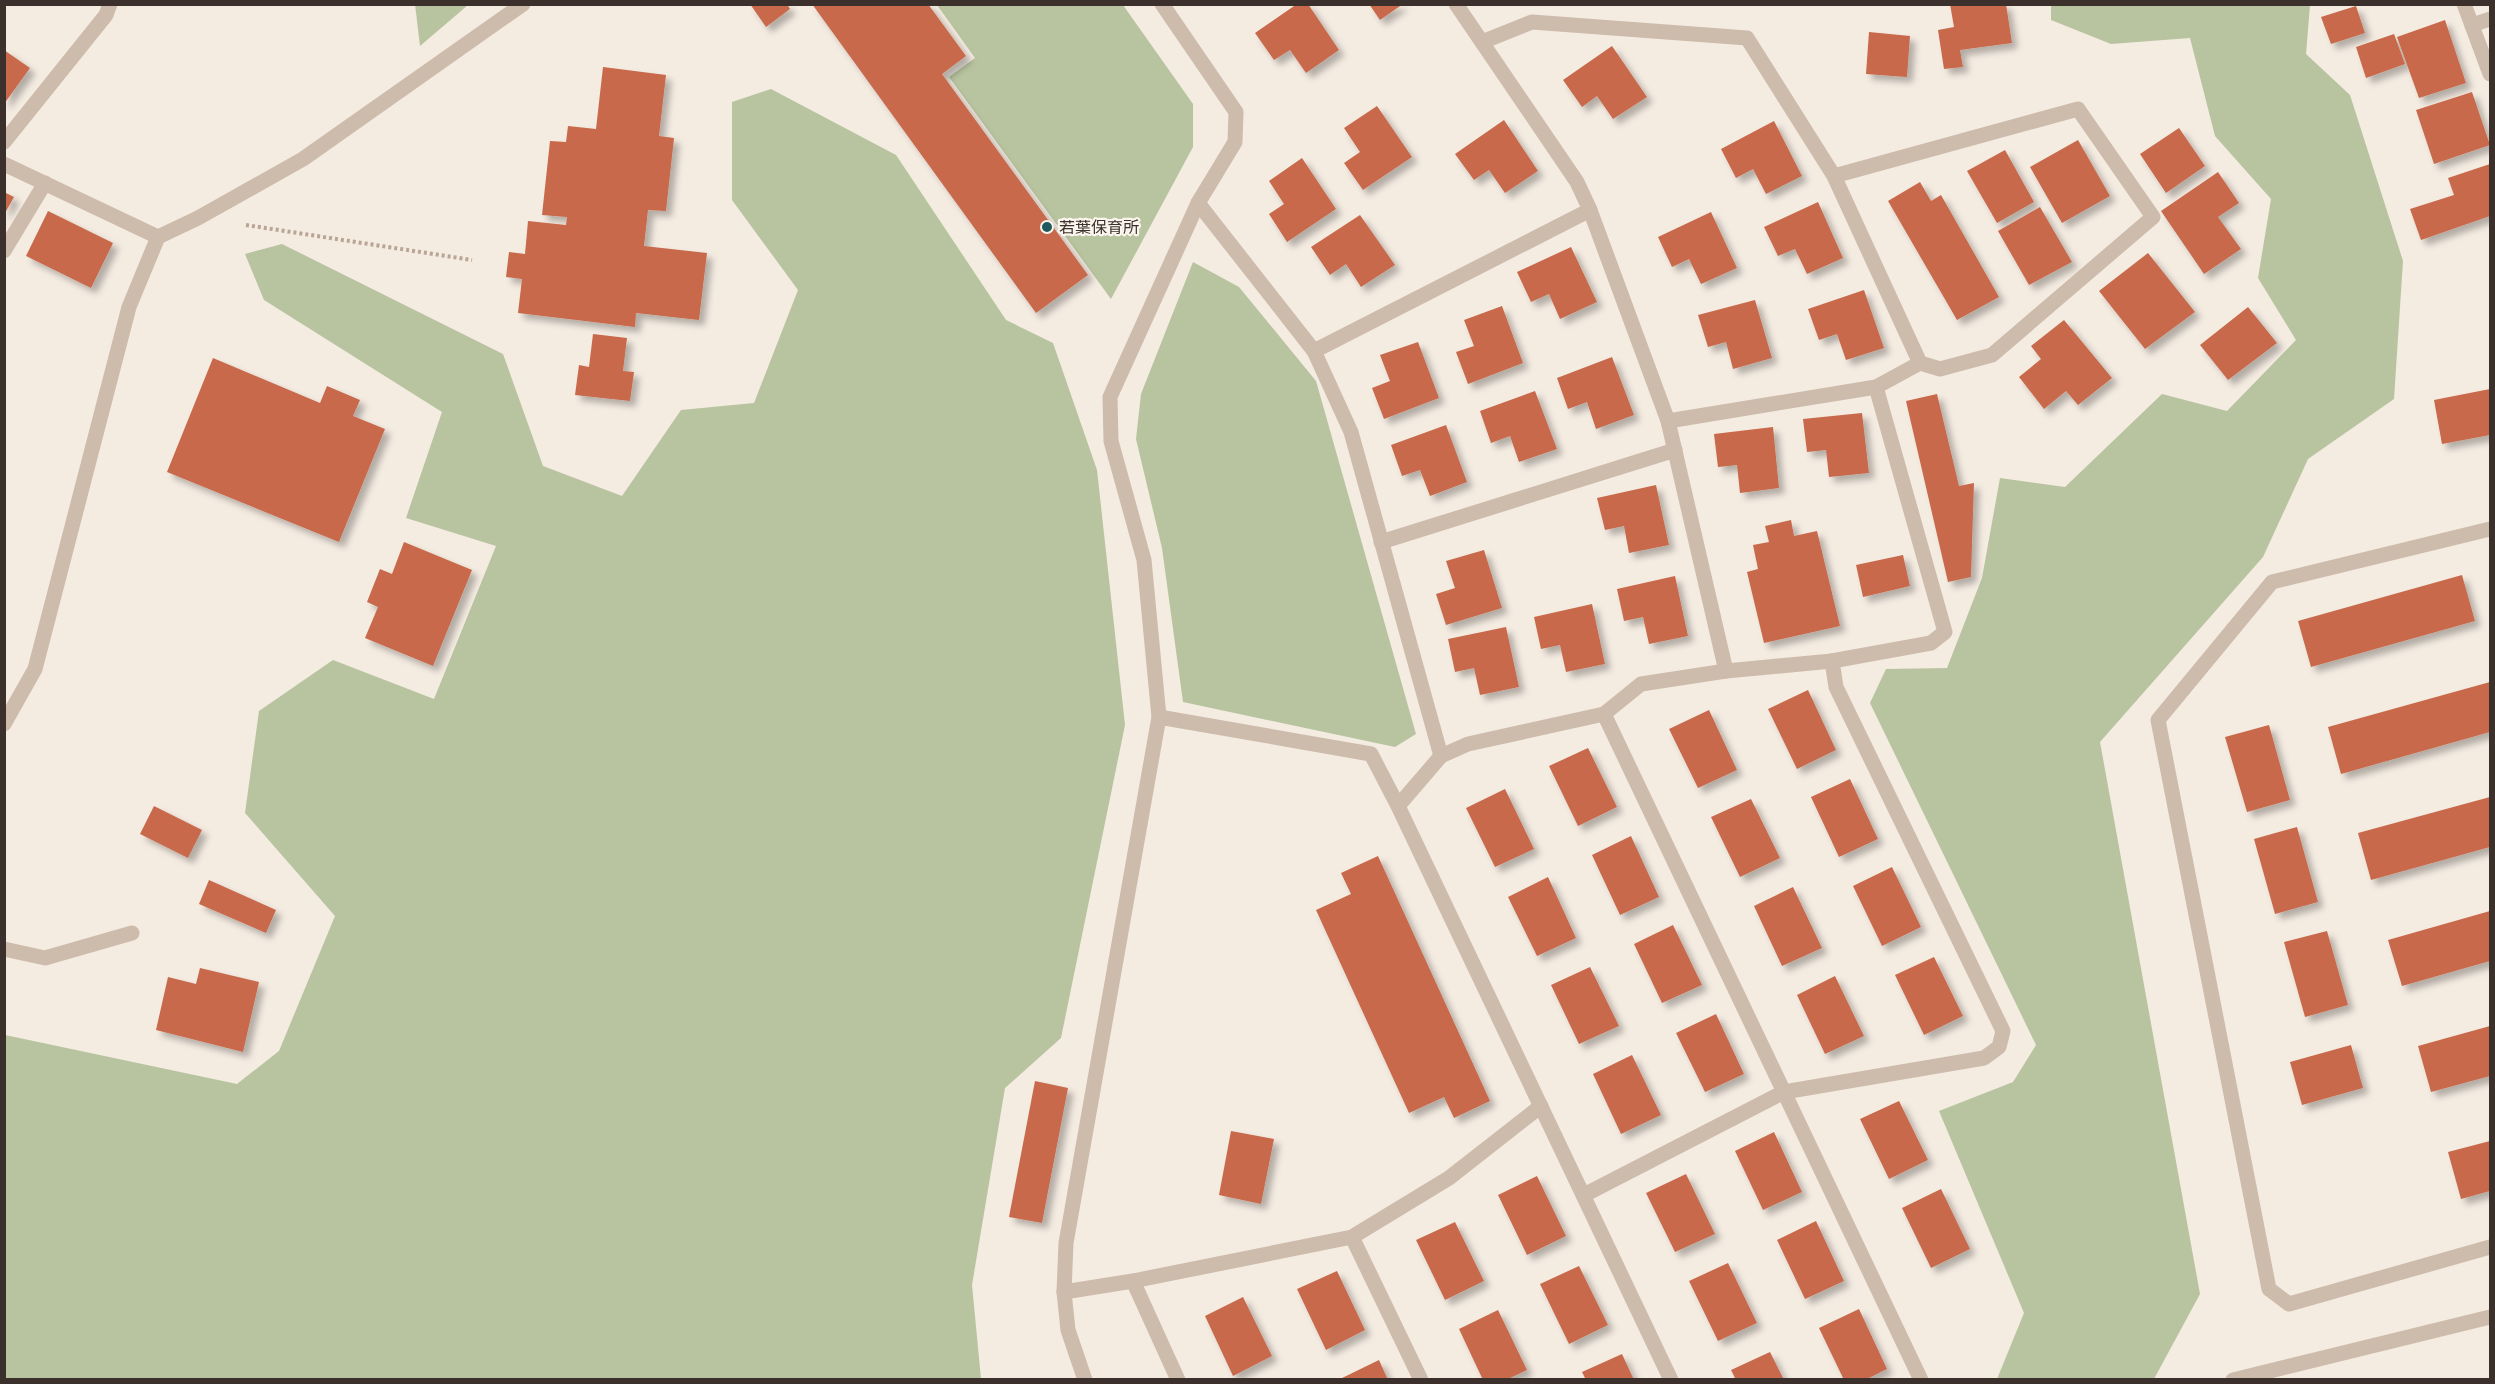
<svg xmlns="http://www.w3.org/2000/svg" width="2495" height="1384" font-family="'Archivo Narrow','Noto Sans JP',sans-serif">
	<defs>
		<filter id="shadow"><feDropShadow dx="5.5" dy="5.5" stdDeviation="3" flood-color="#0004"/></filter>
	</defs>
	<rect width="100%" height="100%" fill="#f4ebe1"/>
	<!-- green -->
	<g fill="#b8c4a0">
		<path d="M 415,4 L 468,4 L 468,5 L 420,46 Z"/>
		<path d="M 937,5 L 1123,5 L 1193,104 L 1193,147 L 1111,299 L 949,77 L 975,58 Z"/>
		<path d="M 2051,5 L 2310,5 L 2306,54 L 2350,95 L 2403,261 L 2394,399 L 2308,459 L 2263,557 L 2100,742 L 2200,1294 L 2154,1379 L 1997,1379 L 2024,1313 L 1939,1111 L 2013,1082 L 2036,1045 L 1870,703 L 1886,669 L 1947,668 L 1982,578 L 2000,478 L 2065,487 L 2162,394 L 2227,411 L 2296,340 L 2258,278 L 2271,199 L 2215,136 L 2190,38 L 2111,44 L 2051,20 Z"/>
		<path d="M 771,89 L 896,155 L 1006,320 L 1053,343 L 1097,470 L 1125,725 L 1061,1038 L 1005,1088 L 972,1285 L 981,1379 L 5,1379 L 5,1035 L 237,1084 L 279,1051 L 335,916 L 245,813 L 259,711 L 333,660 L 434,699 L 496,546 L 406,518 L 442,412 L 264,300 L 245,254 L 282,244 L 503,354 L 543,466 L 622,496 L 681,410 L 754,403 L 798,290 L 732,200 L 732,102 Z"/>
		<path d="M 1193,262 L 1239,287 L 1316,381 L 1416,734 L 1395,747 L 1183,702 L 1162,548 L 1136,439 L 1141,394 Z"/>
	</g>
	<!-- building -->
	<g fill="#c8694b" filter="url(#shadow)">
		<path d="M 750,4 L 787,4 L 790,9 L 766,27 Z"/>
		<path d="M 812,4 L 928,4 L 966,56 L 942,74 L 1088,275 L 1036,313 Z"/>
		<path d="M 1297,4 L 1308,4 L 1339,50 L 1306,73 L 1290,50 L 1274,60 L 1255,33 Z"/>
		<path d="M 1369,4 L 1403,4 L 1380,20 Z"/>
		<path d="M 1950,4 L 2006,4 L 2012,43 L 1960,50 L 1963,67 L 1944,69 L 1938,30 L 1954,27 Z"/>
		<path d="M 2356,6 L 2365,33 L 2331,44 L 2321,17 Z"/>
		<path d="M 2445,20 L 2466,83 L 2419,98 L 2397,37 Z"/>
		<path d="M 1869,32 L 1910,36 L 1907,77 L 1866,74 Z"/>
		<path d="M 2394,34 L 2405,64 L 2366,78 L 2356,47 Z"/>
		<path d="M 1612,46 L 1647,97 L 1613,119 L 1597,96 L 1582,107 L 1563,80 Z"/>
		<path d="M 4,50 L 30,68 L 4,104 Z"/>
		<path d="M 603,67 L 666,75 L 659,136 L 674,138 L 666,211 L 648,210 L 644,246 L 707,253 L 699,320 L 636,313 L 635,327 L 518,313 L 522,279 L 506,277 L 509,252 L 525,254 L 528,221 L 566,225 L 567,217 L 542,215 L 550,141 L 566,142 L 568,126 L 596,129 Z"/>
		<path d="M 2472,92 L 2490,145 L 2434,164 L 2416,110 Z"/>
		<path d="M 1377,106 L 1412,157 L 1363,190 L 1344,163 L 1360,152 L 1344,128 Z"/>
		<path d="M 1504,120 L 1538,171 L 1505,193 L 1489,170 L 1474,180 L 1455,154 Z"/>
		<path d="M 1774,121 L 1802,176 L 1766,194 L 1753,169 L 1736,178 L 1721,149 Z"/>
		<path d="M 2179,128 L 2205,166 L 2166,193 L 2140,154 Z"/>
		<path d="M 2078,140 L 2110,196 L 2062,223 L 2030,167 Z"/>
		<path d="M 2005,150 L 2034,202 L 1997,223 L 1967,171 Z"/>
		<path d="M 1302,158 L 1336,209 L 1287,242 L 1269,214 L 1284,204 L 1269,181 Z"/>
		<path d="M 2490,164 L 2490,216 L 2421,240 L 2410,209 L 2454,195 L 2448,178 Z"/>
		<path d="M 2218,172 L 2239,203 L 2218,217 L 2241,249 L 2204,274 L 2161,211 Z"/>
		<path d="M 1920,182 L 1931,201 L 1941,195 L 1999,297 L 1957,320 L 1888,201 Z"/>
		<path d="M 4,192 L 14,197 L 4,215 Z"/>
		<path d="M 1818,202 L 1843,258 L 1807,274 L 1795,249 L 1778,256 L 1764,227 Z"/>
		<path d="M 2040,207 L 2072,262 L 2029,285 L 1998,231 Z"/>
		<path d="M 48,211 L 113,243 L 91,288 L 26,256 Z"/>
		<path d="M 1711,212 L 1737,268 L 1701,284 L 1689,259 L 1672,267 L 1658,237 Z"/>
		<path d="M 1360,215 L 1395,265 L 1361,287 L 1346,264 L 1330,275 L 1311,247 Z"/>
		<path d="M 1571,247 L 1597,302 L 1560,319 L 1549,294 L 1531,302 L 1517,272 Z"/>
		<path d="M 2148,253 L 2195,312 L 2145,349 L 2099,291 Z"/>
		<path d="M 1864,290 L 1884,348 L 1846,360 L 1837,334 L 1819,340 L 1808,309 Z"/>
		<path d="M 1755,300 L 1772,358 L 1733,369 L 1726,342 L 1708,347 L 1698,315 Z"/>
		<path d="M 1502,306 L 1523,363 L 1468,384 L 1456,352 L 1474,346 L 1464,320 Z"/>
		<path d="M 2248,307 L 2277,343 L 2228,380 L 2200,345 Z"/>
		<path d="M 2064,320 L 2112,378 L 2078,405 L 2066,391 L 2044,409 L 2019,377 L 2041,359 L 2031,346 Z"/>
		<path d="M 593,334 L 627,338 L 623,371 L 634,372 L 630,401 L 575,395 L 579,365 L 589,367 Z"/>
		<path d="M 1418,342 L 1439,398 L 1384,419 L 1372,388 L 1390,381 L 1380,355 Z"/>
		<path d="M 1612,357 L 1634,415 L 1596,429 L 1587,402 L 1568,409 L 1557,378 Z"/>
		<path d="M 213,358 L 320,403 L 327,386 L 360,400 L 353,416 L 385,429 L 339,542 L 167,472 Z"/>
		<path d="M 2490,389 L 2490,435 L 2442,444 L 2434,400 Z"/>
		<path d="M 1535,391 L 1557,449 L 1519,462 L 1510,436 L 1491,443 L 1480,411 Z"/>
		<path d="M 1937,394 L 1959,486 L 1974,483 L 1971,577 L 1948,582 L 1906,401 Z"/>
		<path d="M 1862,413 L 1869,473 L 1829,477 L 1826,450 L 1807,452 L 1803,419 Z"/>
		<path d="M 1446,425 L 1467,482 L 1430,496 L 1420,470 L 1402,476 L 1391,445 Z"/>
		<path d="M 1773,427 L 1779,488 L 1740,493 L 1737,465 L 1718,467 L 1714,434 Z"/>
		<path d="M 1656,485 L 1669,545 L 1629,553 L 1624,526 L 1605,530 L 1597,498 Z"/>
		<path d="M 1791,520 L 1794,536 L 1817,531 L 1840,626 L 1764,643 L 1747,572 L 1758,569 L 1753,545 L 1769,542 L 1765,526 Z"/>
		<path d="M 404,542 L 472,570 L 433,666 L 365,638 L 378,607 L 367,602 L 380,569 L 392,574 Z"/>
		<path d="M 1484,550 L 1502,608 L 1446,625 L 1436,594 L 1455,588 L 1446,561 Z"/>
		<path d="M 1903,555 L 1910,586 L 1863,597 L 1856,565 Z"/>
		<path d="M 2462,575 L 2475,621 L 2311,667 L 2298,621 Z"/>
		<path d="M 1675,576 L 1688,636 L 1649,644 L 1643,617 L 1624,621 L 1617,589 Z"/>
		<path d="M 1592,604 L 1605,664 L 1566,672 L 1560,645 L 1541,649 L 1534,617 Z"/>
		<path d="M 1506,627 L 1519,687 L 1480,695 L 1474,668 L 1455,672 L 1448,639 Z"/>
		<path d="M 2490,682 L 2490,732 L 2341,774 L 2328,727 Z"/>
		<path d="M 1808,690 L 1836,750 L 1797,769 L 1768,709 Z"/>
		<path d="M 1709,710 L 1737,770 L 1698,788 L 1669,729 Z"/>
		<path d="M 2269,725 L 2290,800 L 2247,812 L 2225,737 Z"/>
		<path d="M 1588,748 L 1617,807 L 1578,826 L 1549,766 Z"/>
		<path d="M 1850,779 L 1878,839 L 1839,857 L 1811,797 Z"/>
		<path d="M 1505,789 L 1534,849 L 1495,867 L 1466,808 Z"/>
		<path d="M 2490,797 L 2490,847 L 2371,880 L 2358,833 Z"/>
		<path d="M 1751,799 L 1780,858 L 1740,877 L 1711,817 Z"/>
		<path d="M 154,806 L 202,830 L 188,858 L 140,834 Z"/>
		<path d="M 2297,827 L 2318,902 L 2275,914 L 2254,839 Z"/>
		<path d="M 1631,836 L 1659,897 L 1620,915 L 1592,855 Z"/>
		<path d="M 1378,856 L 1490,1101 L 1454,1118 L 1444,1097 L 1409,1113 L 1316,910 L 1351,894 L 1341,873 Z"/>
		<path d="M 1892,867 L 1921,927 L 1882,946 L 1853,886 Z"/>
		<path d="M 1548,877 L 1576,938 L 1537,956 L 1508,897 Z"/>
		<path d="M 209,880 L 276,910 L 266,933 L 199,904 Z"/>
		<path d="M 1793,887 L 1822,948 L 1782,966 L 1754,906 Z"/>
		<path d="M 2490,911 L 2490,961 L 2402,986 L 2388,940 Z"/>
		<path d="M 1673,925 L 1702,985 L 1662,1003 L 1634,944 Z"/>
		<path d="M 2327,931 L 2348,1005 L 2305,1017 L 2284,942 Z"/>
		<path d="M 1934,957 L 1963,1016 L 1924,1035 L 1895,975 Z"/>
		<path d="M 1590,967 L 1619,1026 L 1579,1044 L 1551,985 Z"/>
		<path d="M 200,968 L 259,982 L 243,1052 L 156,1030 L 168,977 L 196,984 Z"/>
		<path d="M 1835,976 L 1864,1036 L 1825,1054 L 1797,995 Z"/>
		<path d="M 1716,1014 L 1744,1074 L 1705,1092 L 1676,1033 Z"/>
		<path d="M 2490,1026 L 2490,1076 L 2431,1092 L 2418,1046 Z"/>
		<path d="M 2351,1045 L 2363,1088 L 2302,1105 L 2290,1062 Z"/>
		<path d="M 1632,1055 L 1661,1115 L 1621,1134 L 1593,1074 Z"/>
		<path d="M 1035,1081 L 1068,1088 L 1042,1223 L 1009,1217 Z"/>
		<path d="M 1899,1101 L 1928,1160 L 1889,1179 L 1860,1119 Z"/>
		<path d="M 1231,1131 L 1274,1139 L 1261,1204 L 1219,1195 Z"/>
		<path d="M 1774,1132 L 1802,1192 L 1763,1210 L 1735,1151 Z"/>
		<path d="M 2490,1141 L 2490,1191 L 2461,1199 L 2448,1152 Z"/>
		<path d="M 1686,1174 L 1715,1234 L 1675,1252 L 1646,1193 Z"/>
		<path d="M 1537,1176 L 1566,1236 L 1527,1255 L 1498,1195 Z"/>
		<path d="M 1941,1189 L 1970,1249 L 1931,1268 L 1902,1208 Z"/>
		<path d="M 1816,1221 L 1844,1281 L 1805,1299 L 1777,1240 Z"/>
		<path d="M 1455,1222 L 1484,1281 L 1445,1300 L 1416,1240 Z"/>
		<path d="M 1728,1263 L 1757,1323 L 1718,1341 L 1689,1281 Z"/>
		<path d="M 1579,1266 L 1608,1325 L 1569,1344 L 1540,1284 Z"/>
		<path d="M 1337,1271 L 1365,1330 L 1326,1350 L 1297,1289 Z"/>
		<path d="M 1243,1297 L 1272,1356 L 1233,1376 L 1205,1316 Z"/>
		<path d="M 1859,1309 L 1887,1369 L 1865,1380 L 1844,1380 L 1819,1328 Z"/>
		<path d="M 1498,1310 L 1527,1370 L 1506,1380 L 1483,1380 L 1459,1329 Z"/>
		<path d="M 1770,1352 L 1784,1380 L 1736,1380 L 1731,1370 Z"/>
		<path d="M 1622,1354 L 1634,1380 L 1586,1380 L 1582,1372 Z"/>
		<path d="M 1379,1360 L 1388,1380 L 1338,1380 Z"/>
	</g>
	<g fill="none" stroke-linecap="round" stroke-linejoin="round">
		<!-- path -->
		<path stroke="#b9a596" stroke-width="4" stroke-dasharray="3 3" stroke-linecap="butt" d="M 246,225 L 472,260"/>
		<!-- minor -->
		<g stroke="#cdbbac" stroke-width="15">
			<path d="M 1456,4 L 1577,182 L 1590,210 L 1668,421 L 1726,671"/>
			<path d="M 2464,4 L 2490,74"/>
			<path d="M 2472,25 L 2490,19"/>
			<path d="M 1482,42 L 1532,22 L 1747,38 L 1834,176 L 1920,363 L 1940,369 L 1992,355 L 2153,217 L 2078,109 L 1834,176"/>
			<path d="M 4,142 L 106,15 L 110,4"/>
			<path d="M 4,164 L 158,237"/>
			<path d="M 1198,203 L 1314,351 L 1351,432 L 1441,756"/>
			<path d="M 4,251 L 45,183"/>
			<path d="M 1314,351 L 1590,210"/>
			<path d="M 1668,421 L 1876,387 L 1920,363"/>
			<path d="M 2490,529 L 2272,582 L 2158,720 L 2269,1289 L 2289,1304 L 2490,1247"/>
			<path d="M 1381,542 L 1675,450"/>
			<path d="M 1832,661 L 1931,643 L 1945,632 L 1876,387"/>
			<path d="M 1604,714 L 1921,1380"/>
			<path d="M 1159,717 L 1371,754 L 1398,806 L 1671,1380"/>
			<path d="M 4,724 L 35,669 L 129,307 L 158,237 L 198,218 L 303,159 L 523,4"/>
			<path d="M 1398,806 L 1441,756 L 1468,744 L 1604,714 L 1641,684 L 1726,671 L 1832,661 L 1836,687 L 2003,1031 L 1999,1047 L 1984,1058 L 1784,1092 L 1584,1195"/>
			<path d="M 4,949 L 45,958 L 132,933"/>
			<path d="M 1352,1237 L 1421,1380"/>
			<path d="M 1133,1281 L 1178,1380"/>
			<path d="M 1064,1292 L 1133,1281 L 1352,1237 L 1449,1178 L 1541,1106"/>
			<path d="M 1085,1380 L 1068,1330 L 1064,1292 L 1066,1243 L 1159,717 L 1144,560 L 1111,441 L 1110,397 L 1198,203 L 1235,142 L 1236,112 L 1162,4"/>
			<path d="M 2233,1380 L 2490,1317"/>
		</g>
	</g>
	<!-- markers -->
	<circle fill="#1f5a5e" stroke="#fbf5ee" stroke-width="2" cx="1047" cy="227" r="6"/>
	<g text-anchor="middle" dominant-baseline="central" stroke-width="4.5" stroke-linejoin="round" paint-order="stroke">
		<!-- poi labels -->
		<g font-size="16" fill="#3b302b" stroke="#fbf5ee" text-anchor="start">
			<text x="1059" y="227">若葉保育所</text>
		</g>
	</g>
	<!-- border -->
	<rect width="2495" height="1384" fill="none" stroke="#3b302b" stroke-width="12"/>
</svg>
